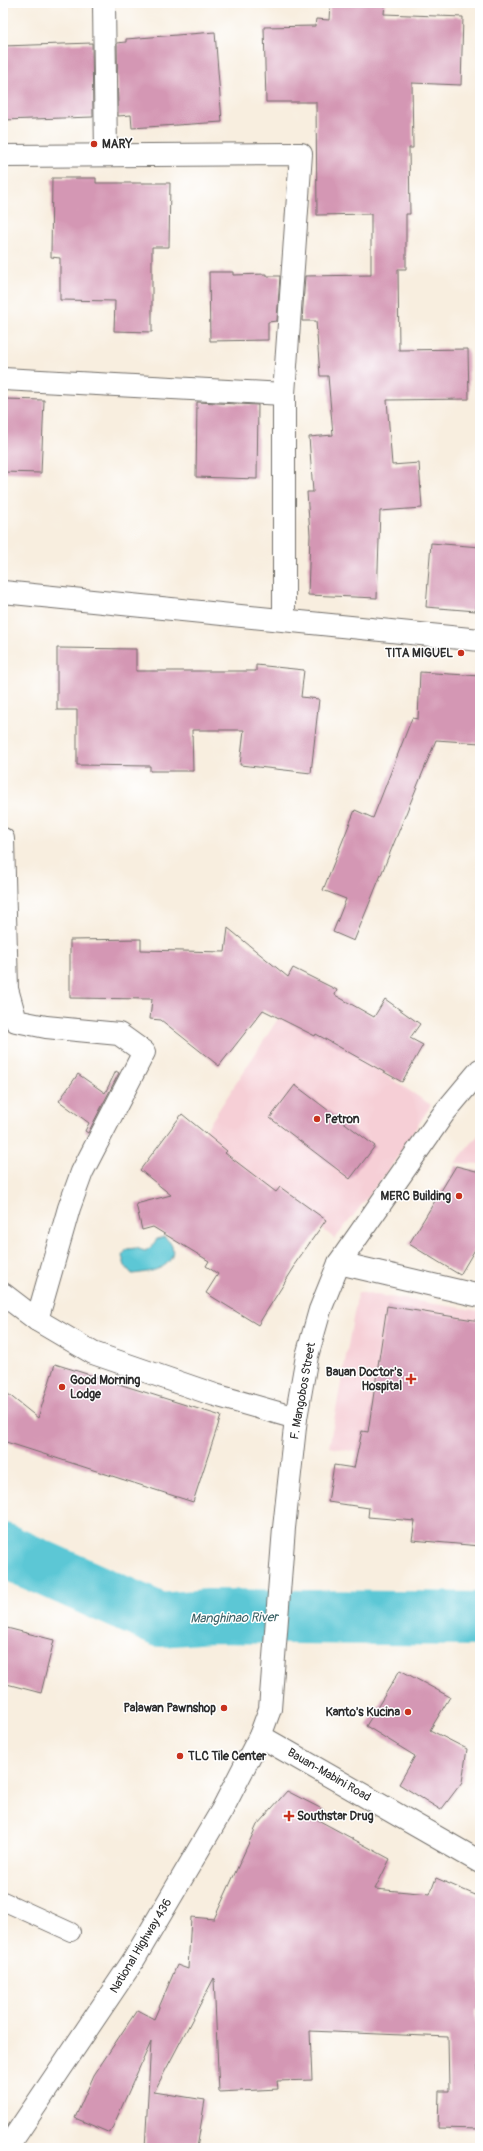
<svg xmlns="http://www.w3.org/2000/svg" width="483" height="2151" font-family="Pangolin,sans-serif">
	<rect width="100%" height="100%" fill="#fff"/>
	<filter id="ink" filterUnits="userSpaceOnUse"><feTurbulence type="fractalNoise" baseFrequency=".025" numOctaves="2"/><feDisplacementMap in="SourceGraphic" scale="8" xChannelSelector="R" yChannelSelector="G"/><feConvolveMatrix kernelMatrix="1 2 1 2 8 2 1 2 1" color-interpolation-filters="sRGB"/></filter>
	<filter id="wash" filterUnits="userSpaceOnUse"><feTurbulence type="fractalNoise" baseFrequency=".012" numOctaves="4" result="noise"/><feDisplacementMap in="SourceGraphic" scale="16" xChannelSelector="R" yChannelSelector="G"/><feGaussianBlur stdDeviation="0.9" result="paint"/><feColorMatrix in="noise" values="0 0 0 0 0 0 0 0 0 0 0 0 0 0 0 0 0 1.4 0 .05"/><feComposite in="paint" operator="in"/></filter>
	<g filter="url(#wash)">
		<rect width="100%" height="100%" fill="#f8eedf"/>
		<!-- built -->
		<g fill="#f6cfd6">
			<path d="M 285,1008 L 431,1105 L 388,1171 L 335,1239 L 203,1134 Z"/>
			<path d="M 480,1133 L 480,1164 L 455,1163 Z"/>
			<path d="M 358,1292 L 480,1311 L 480,1474 L 329,1447 Z"/>
		</g>
		<!-- water -->
		<path fill="#5bc7d5" stroke="#437980" d="M 164,1237 C 178,1246 174,1262 160,1268 C 151,1272 142,1273 132,1274 L 125,1266 L 122,1256 L 127,1249 L 136,1248 L 145,1251 L 151,1247 L 157,1239 Z"/>
		<g fill="none" stroke-linecap="round" stroke-linejoin="round">
			<!-- river -->
			<path stroke="#5bc7d5" stroke-width="54" d="M 3,1550 L 160,1620 L 209,1616 L 480,1619"/>
		</g>
		<g id="blocks">
			<!-- building -->
			<g fill="#d497b4">
				<path d="M 330,3 L 385,3 L 384,14 L 463,17 L 461,85 L 412,83 L 413,148 L 409,148 L 410,214 L 406,214 L 406,269 L 398,269 L 399,350 L 468,349 L 469,399 L 387,400 L 392,465 L 419,463 L 422,508 L 380,511 L 377,598 L 308,595 L 310,535 L 307,492 L 313,492 L 309,437 L 333,435 L 328,376 L 320,376 L 316,321 L 302,321 L 305,276 L 371,275 L 371,214 L 317,215 L 316,102 L 266,102 L 264,27 L 315,26 L 316,19 L 329,20 Z"/>
				<path d="M 215,32 L 222,122 L 132,128 L 131,115 L 118,116 L 117,43 L 126,42 L 126,39 Z"/>
				<path d="M 92,43 L 93,117 L 3,120 L 3,46 Z"/>
				<path d="M 52,178 L 96,178 L 96,183 L 170,183 L 169,247 L 152,247 L 152,332 L 114,331 L 115,301 L 60,300 L 60,258 L 51,257 Z"/>
				<path d="M 209,272 L 233,272 L 233,275 L 267,274 L 267,276 L 280,276 L 277,321 L 268,322 L 268,340 L 210,341 Z"/>
				<path d="M 3,399 L 44,400 L 41,473 L 3,472 Z"/>
				<path d="M 197,402 L 258,405 L 257,479 L 196,477 Z"/>
				<path d="M 431,543 L 480,547 L 476,611 L 426,607 Z"/>
				<path d="M 57,648 L 136,649 L 136,671 L 256,671 L 256,665 L 304,670 L 301,697 L 319,699 L 311,773 L 240,765 L 244,730 L 192,730 L 193,771 L 150,771 L 150,766 L 77,765 L 77,710 L 57,710 Z"/>
				<path d="M 420,672 L 480,676 L 480,743 L 436,740 L 354,941 L 333,932 L 346,899 L 323,890 L 355,810 L 373,818 L 412,718 L 418,719 Z"/>
				<path d="M 228,928 L 288,977 L 293,968 L 337,990 L 335,995 L 374,1017 L 385,999 L 420,1024 L 410,1038 L 423,1045 L 402,1082 L 316,1034 L 315,1036 L 263,1010 L 219,1066 L 161,1020 L 150,1019 L 152,999 L 70,998 L 70,940 L 141,939 L 141,950 L 225,952 Z"/>
				<path d="M 116,1071 L 119,1073 L 88,1133 L 85,1131 L 89,1123 L 59,1101 L 78,1074 L 105,1093 Z"/>
				<path d="M 295,1085 L 375,1146 L 350,1179 L 270,1118 Z"/>
				<path d="M 182,1114 L 227,1151 L 225,1153 L 276,1192 L 280,1187 L 326,1220 L 294,1265 L 295,1266 L 258,1325 L 206,1293 L 218,1274 L 206,1266 L 209,1261 L 153,1227 L 142,1230 L 136,1204 L 171,1195 L 140,1170 Z"/>
				<path d="M 456,1166 L 480,1172 L 480,1241 L 460,1275 L 409,1244 Z"/>
				<path d="M 387,1306 L 480,1321 L 480,1546 L 412,1540 L 415,1521 L 368,1517 L 369,1508 L 328,1502 L 334,1465 L 354,1468 L 362,1431 L 368,1432 Z"/>
				<path d="M 55,1364 L 221,1416 L 193,1502 L 3,1441 L 3,1390 L 38,1418 Z"/>
				<path d="M 3,1627 L 54,1640 L 41,1693 L 3,1683 Z"/>
				<path d="M 400,1670 L 450,1697 L 430,1730 L 467,1749 L 462,1782 L 441,1810 L 399,1784 L 415,1756 L 366,1726 Z"/>
				<path d="M 287,1791 L 324,1810 L 318,1820 L 390,1859 L 375,1889 L 430,1894 L 436,1878 L 480,1897 L 480,2009 L 476,2009 L 480,2129 L 438,2128 L 439,2091 L 449,2091 L 448,2037 L 310,2031 L 312,2080 L 277,2081 L 278,2089 L 219,2092 L 214,1978 L 154,2092 L 205,2100 L 197,2148 L 145,2148 L 151,2042 L 110,2133 L 75,2118 L 94,2075 L 137,2010 L 154,2019 L 177,1965 L 188,1969 L 191,1917 L 214,1919 L 257,1825 Z"/>
			</g>
		</g>
	</g>
	<g filter="url(#ink)">
		<use href="#blocks" fill-opacity="0" stroke="#736f6a" stroke-width="1"/>
		<g fill="none" stroke-linecap="round" stroke-linejoin="round">
			<defs>
				<path id="lane" d="M 3,1901 L 71,1932"/>
				<g id="street">
					<path d="M 104,3 L 106,155"/>
					<path d="M 3,156 L 301,154 L 284,394 L 284,619"/>
					<path d="M 3,379 L 284,394"/>
					<path d="M 3,592 L 480,640"/>
					<path d="M 3,839 L 7,989 L 16,1021 L 46,1027 L 119,1034 L 144,1052 L 82,1172 L 69,1208 L 37,1320"/>
					<path d="M 339,1263 L 480,1296"/>
					<path d="M 3,1294 L 37,1320 L 93,1353 L 215,1395 L 296,1418"/>
				</g>
				<path id="secondary" d="M 260,1736 L 480,1862"/>
				<path id="primary" d="M 7,2148 L 133,1961 L 222,1810 L 260,1736 L 270,1709 L 284,1528 L 296,1418 L 307,1356 L 320,1310 L 339,1263 L 444,1113 L 480,1070"/>
			</defs>
			<!-- lane casing -->
			<use href="#lane" stroke="#736f6a" stroke-width="20"/>
			<!-- street casing -->
			<use href="#street" stroke="#736f6a" stroke-width="24"/>
			<!-- secondary casing -->
			<use href="#secondary" stroke="#736f6a" stroke-width="24"/>
			<!-- primary casing -->
			<use href="#primary" stroke="#736f6a" stroke-width="24"/>
			<!-- lane -->
			<use href="#lane" stroke="#fff" stroke-width="18"/>
			<!-- street -->
			<use href="#street" stroke="#fff" stroke-width="22"/>
			<!-- secondary -->
			<use href="#secondary" stroke="#fff" stroke-width="22"/>
			<!-- primary -->
			<use href="#primary" stroke="#fff" stroke-width="22"/>
		</g>
	</g>
	<!-- markers -->
	<g fill="#c8321e" stroke="#fff" stroke-width="1.5">
		<circle cx="94" cy="144" r="4"/>
		<circle cx="461" cy="653" r="4"/>
		<circle cx="317" cy="1119" r="4"/>
		<circle cx="459" cy="1196" r="4"/>
		<path d="M409 1373h4v4h4v4h-4v4h-4v-4h-4v-4h4z"/>
		<circle cx="62" cy="1387" r="4"/>
		<circle cx="224" cy="1708" r="4"/>
		<circle cx="408" cy="1712" r="4"/>
		<circle cx="180" cy="1756" r="4"/>
		<path d="M287 1810h4v4h4v4h-4v4h-4v-4h-4v-4h4z"/>
	</g>
	<g text-anchor="middle" dominant-baseline="central" stroke-width="3" stroke-linejoin="round" paint-order="stroke">
		<!-- poi labels -->
		<g font-size="12" font-weight="bold" fill="#2b2b2b" stroke="#fff" text-anchor="start">
			<text x="102" y="144">MARY</text>
			<text x="453" y="653" text-anchor="end">TITA MIGUEL</text>
			<text x="325" y="1119">Petron</text>
			<text x="451" y="1196" text-anchor="end">MERC Building</text>
			<text x="402" y="1372" text-anchor="end">Bauan Doctor's<tspan x="402" dy="14">Hospital</tspan></text>
			<text x="70" y="1380">Good Morning<tspan x="70" dy="14">Lodge</tspan></text>
			<text x="216" y="1708" text-anchor="end">Palawan Pawnshop</text>
			<text x="400" y="1712" text-anchor="end">Kanto's Kucina</text>
			<text x="188" y="1756">TLC Tile Center</text>
			<text x="297" y="1816">Southstar Drug</text>
		</g>
		<!-- street labels -->
		<g font-size="12" fill="#2b2b2b" stroke="#fff">
			<text transform="translate(303 1391) rotate(-80)">F. Mangobos Street</text>
			<text transform="translate(329 1775) rotate(30)">Bauan-Mabini Road</text>
			<text transform="translate(141 1946) rotate(-59)">National Highway 436</text>
		</g>
		<!-- water labels -->
		<g font-size="13" font-style="italic" fill="#3c6266" stroke="#fff">
			<text transform="translate(234 1618) rotate(-1)">Manghinao River</text>
		</g>
	</g>
	<!-- margin -->
	<rect width="483" height="2151" fill="none" stroke="#fff" stroke-width="16"/>
</svg>
